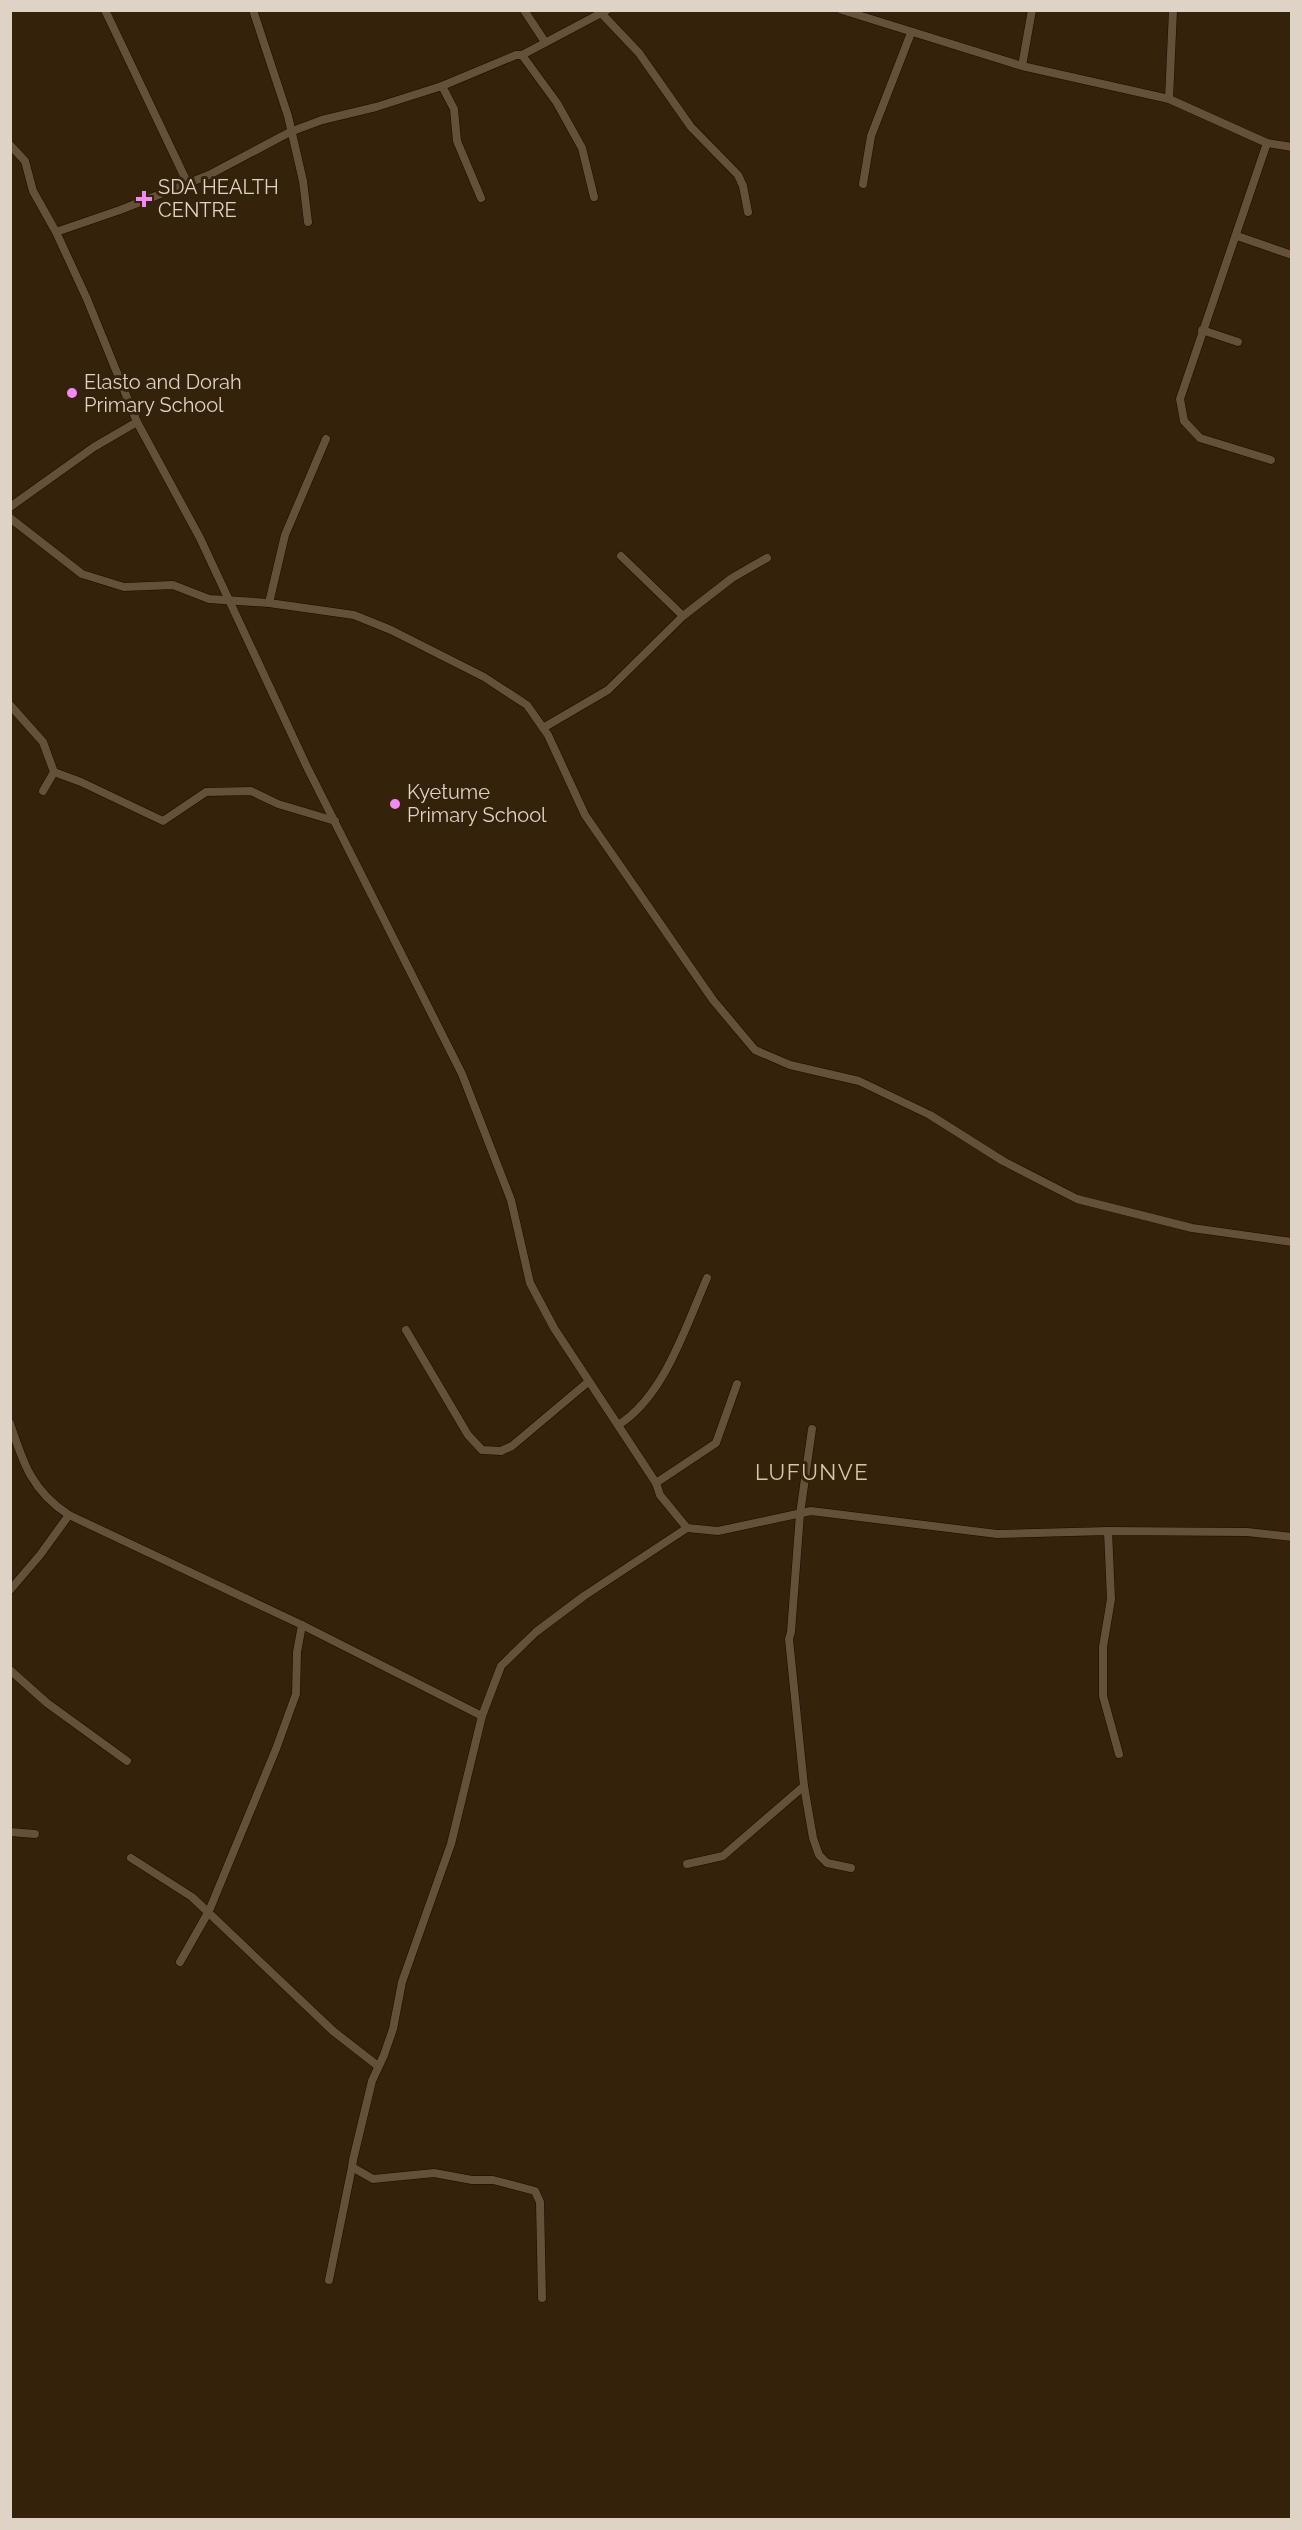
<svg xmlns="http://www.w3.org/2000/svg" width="1302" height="2530" font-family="Raleway,sans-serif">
	<rect width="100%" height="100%" fill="#34220b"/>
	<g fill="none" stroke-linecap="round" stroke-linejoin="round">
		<defs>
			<g id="street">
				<path d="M 105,10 L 188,184"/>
				<path d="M 253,10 L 288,116 L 303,181 L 308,222"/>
				<path d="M 524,10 L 545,42"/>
				<path d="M 842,10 L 1022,66 L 1169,99 L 1267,143 L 1292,147"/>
				<path d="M 602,14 L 639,53 L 691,127 L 738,175 L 743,186 L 748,212"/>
				<path d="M 522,55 L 557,103 L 582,148 L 594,197"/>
				<path d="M 1022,66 L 1032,10"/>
				<path d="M 442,86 L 454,109 L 457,141 L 481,198"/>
				<path d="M 1169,99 L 1173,10"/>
				<path d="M 1267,143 L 1180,399 L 1184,421 L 1200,438 L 1271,460"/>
				<path d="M 10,145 L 25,161 L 33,191 L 56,232 L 87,299 L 137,422 L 200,538 L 307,767 L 462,1074 L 511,1200 L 530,1283 L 554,1328 L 656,1483 L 660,1495 L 687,1528 L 718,1531 L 811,1511 L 997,1534 L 1108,1531 L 1247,1532 L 1292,1537"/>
				<path d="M 863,184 L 871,136 L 911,33"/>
				<path d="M 56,232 L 120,210 L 209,175 L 290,132 L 322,120 L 376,107 L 442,86 L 516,55 L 522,55 L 607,10"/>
				<path d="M 1237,236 L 1292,255"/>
				<path d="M 1202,330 L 1238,342"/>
				<path d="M 10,507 L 94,447 L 137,422"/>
				<path d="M 10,518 L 82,574 L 124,587 L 173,585 L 209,599 L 269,603 L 354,615 L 391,630 L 484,677 L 527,705 L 548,735 L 585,815 L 713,1000 L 755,1050 L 790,1065 L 859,1081 L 930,1115 L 1003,1161 L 1077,1199 L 1192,1228 L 1292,1242"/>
				<path d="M 621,556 L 683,616"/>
				<path d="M 269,603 L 285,535 L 326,439"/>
				<path d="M 10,705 L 43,742 L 54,772 L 43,791"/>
				<path d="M 543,728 L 608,690 L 683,616 L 732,578 L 767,558"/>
				<path d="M 54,772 L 81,782 L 163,821 L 206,792 L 251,791 L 278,804 L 335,821"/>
				<path d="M 406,1330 L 468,1435 L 482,1450 L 501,1451 L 512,1446 L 588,1382"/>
				<path d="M 10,1423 C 23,1463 32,1491 69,1515 L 302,1625 L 482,1716"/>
				<path d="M 618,1425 C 664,1397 686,1326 707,1278"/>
				<path d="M 812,1429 L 800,1514 L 791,1632 L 789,1639 L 804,1786 L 813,1838 L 819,1855 L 827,1863 L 851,1868"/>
				<path d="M 656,1483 L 716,1443 L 737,1384"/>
				<path d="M 1108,1531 L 1111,1599 L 1103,1647 L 1103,1696 L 1119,1754"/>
				<path d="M 10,1590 L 40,1555 L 69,1515"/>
				<path d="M 10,1670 L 47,1703 L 127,1761"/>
				<path d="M 10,1832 L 35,1834"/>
				<path d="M 131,1858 L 192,1897 L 333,2031 L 378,2066"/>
				<path d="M 687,1864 L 723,1856 L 804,1786"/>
				<path d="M 180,1962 L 209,1911 L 276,1749 L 296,1694 L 297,1652 L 302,1625"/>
				<path d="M 329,2280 L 352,2167"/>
				<path d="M 542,2298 L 540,2202 L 535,2191 L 493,2180 L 472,2180 L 434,2173 L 373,2179 L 352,2167 L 353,2160 L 372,2081 L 384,2055 L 393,2029 L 402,1982 L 451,1844 L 482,1716 L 501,1666 L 536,1632 L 584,1596 L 687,1528"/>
			</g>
		</defs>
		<!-- street casing -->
		<use href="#street" stroke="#1b0b00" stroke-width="9"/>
		<!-- street -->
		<use href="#street" stroke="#655139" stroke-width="8"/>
	</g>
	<!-- markers -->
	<g fill="#f28af2" stroke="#34220b" stroke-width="2">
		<path d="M141 190h6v6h6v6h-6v6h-6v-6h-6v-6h6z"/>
		<circle cx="72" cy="393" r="6"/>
		<circle cx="395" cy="804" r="6"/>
	</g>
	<g text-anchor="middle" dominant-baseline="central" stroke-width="6" stroke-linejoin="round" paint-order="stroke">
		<!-- poi labels -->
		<g font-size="20" fill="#dfd3c6" stroke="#34220b" text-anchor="start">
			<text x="158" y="187">SDA HEALTH<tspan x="158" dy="23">CENTRE</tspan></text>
			<text x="84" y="382">Elasto and Dorah<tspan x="84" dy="23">Primary School</tspan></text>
			<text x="407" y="792">Kyetume<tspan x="407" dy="23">Primary School</tspan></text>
		</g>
		<!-- quarter labels -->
		<g font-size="22" letter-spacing="1.5" fill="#dac3a8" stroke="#34220b">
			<text x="812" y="1472">LUFUNVE</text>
		</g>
	</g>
	<!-- border -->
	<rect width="1302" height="2530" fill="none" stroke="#dfd3c6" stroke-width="24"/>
</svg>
